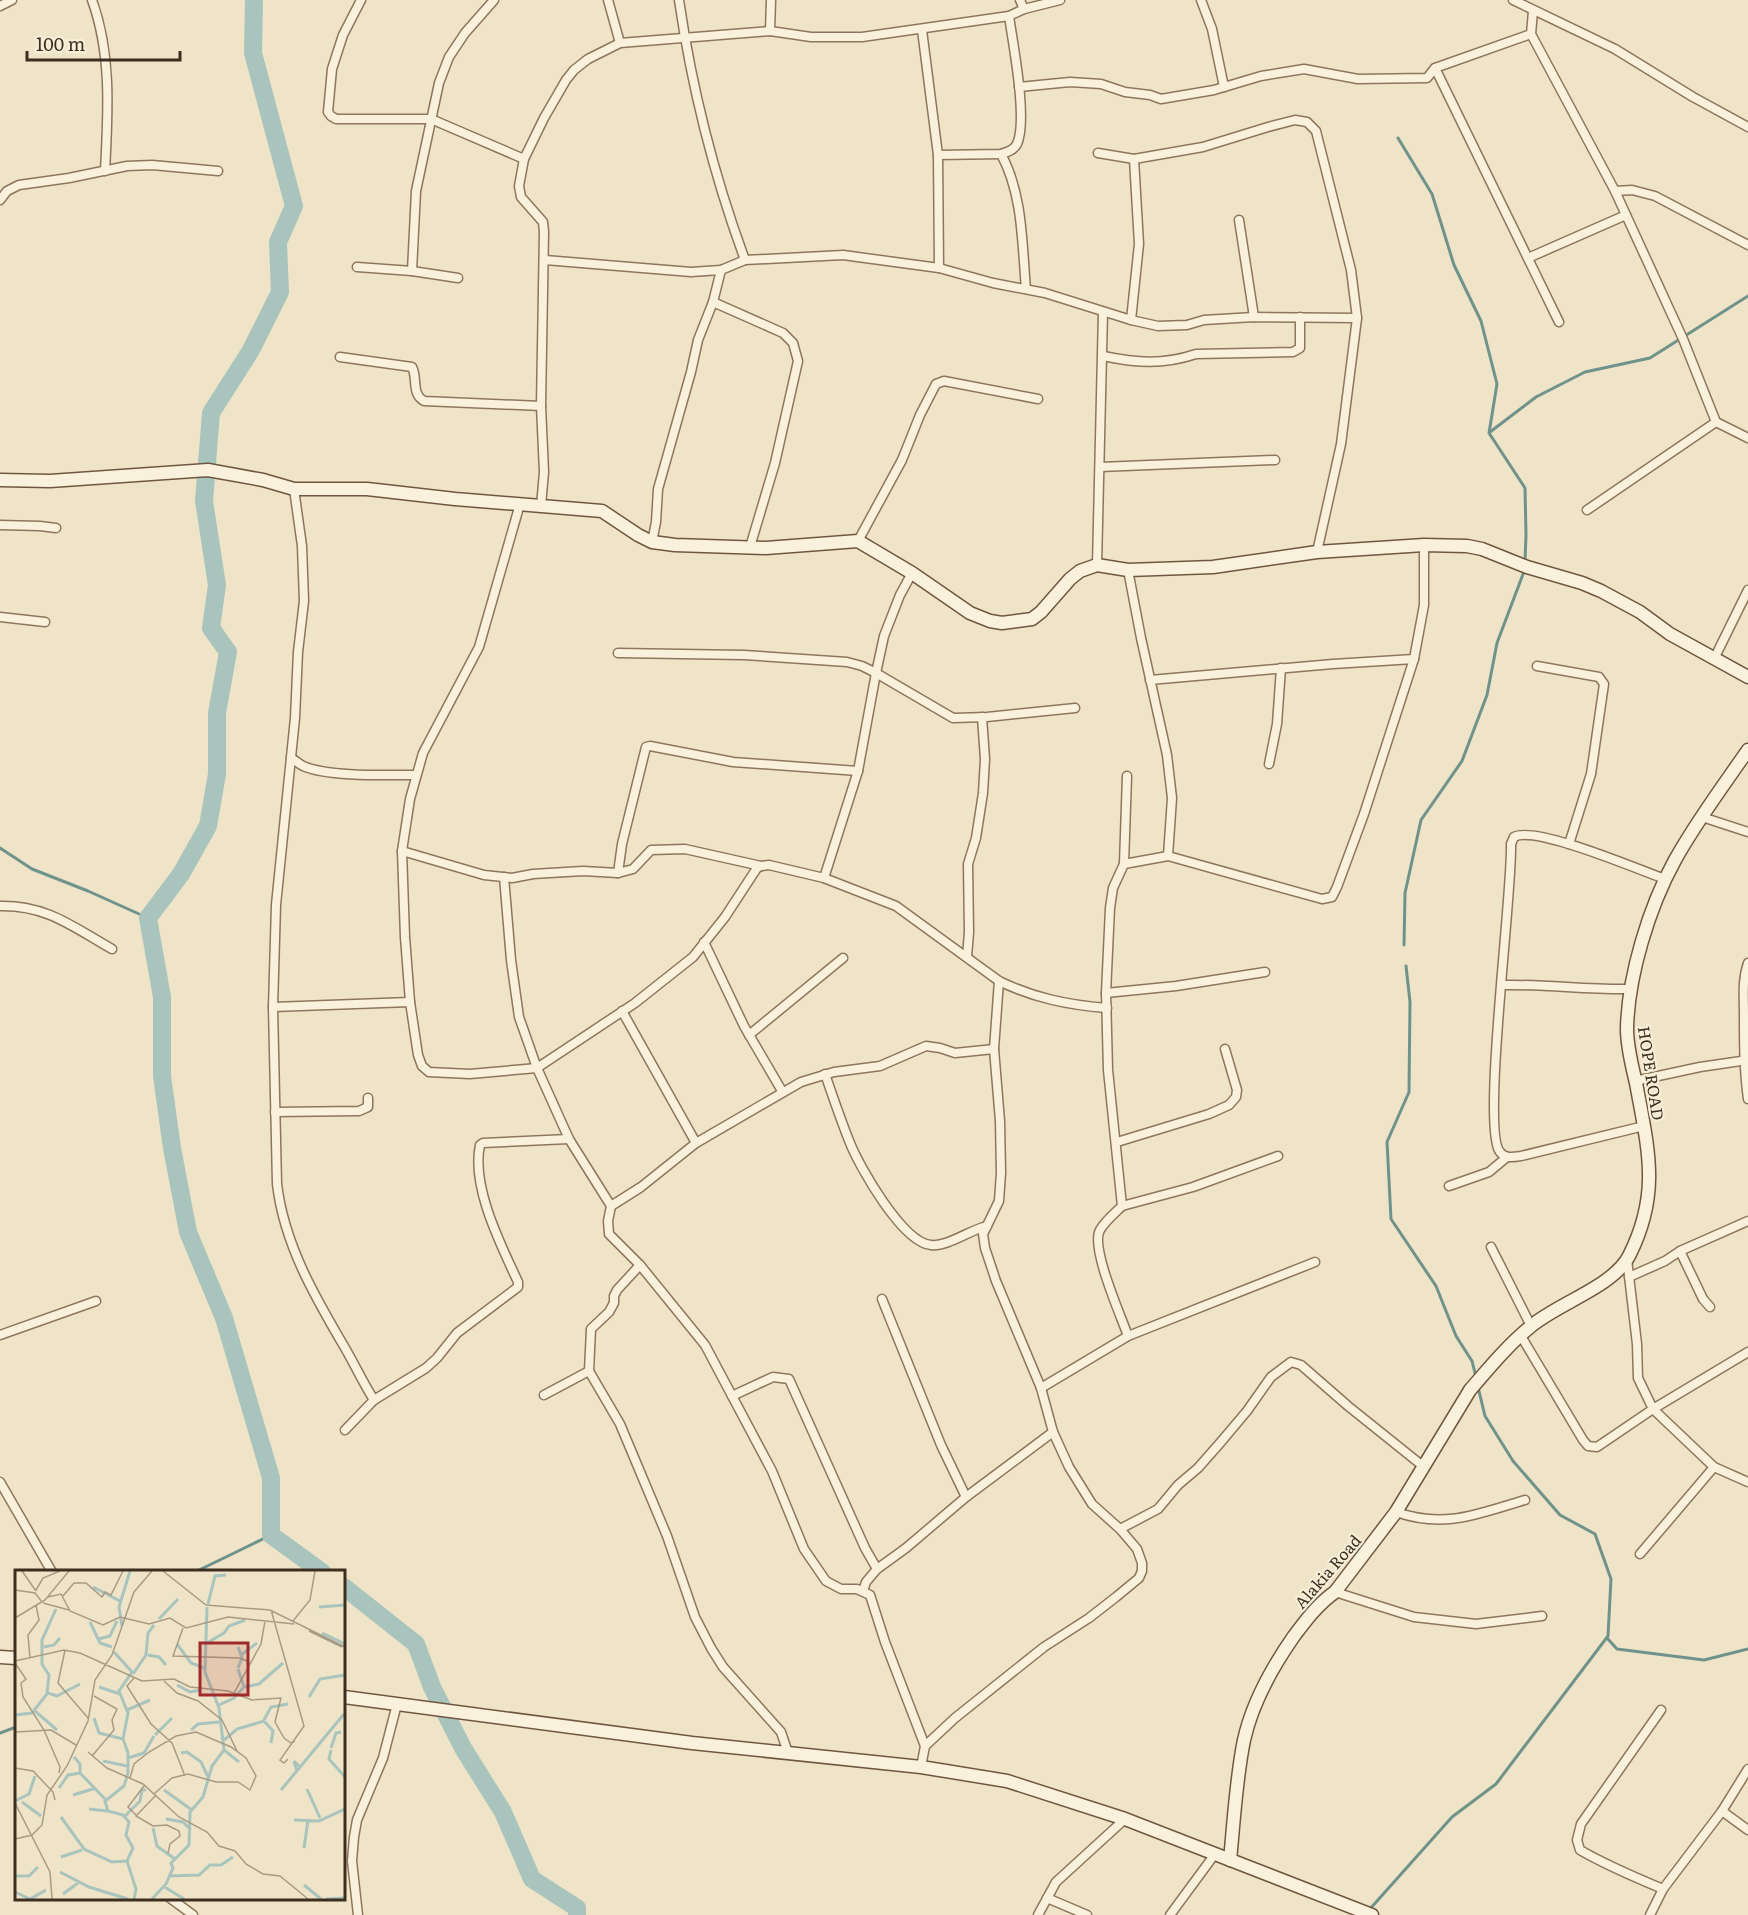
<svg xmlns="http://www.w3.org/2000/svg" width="1748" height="1915" font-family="Literata,serif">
	<rect width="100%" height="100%" fill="#f0e4c8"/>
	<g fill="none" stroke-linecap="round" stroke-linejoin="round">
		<!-- stream -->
		<g stroke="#6f938a" stroke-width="3">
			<path d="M 1398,138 L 1432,194 L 1454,265 L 1481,321 L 1497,384 L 1489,433 L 1525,488 L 1526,535 L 1525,562"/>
			<path d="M 1490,432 L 1536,397 L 1585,372 L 1650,358 L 1748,296"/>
			<path d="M 0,848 L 32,869 L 88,891 L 148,918"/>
			<path d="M 1404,945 L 1405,893 L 1421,820 L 1462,761 L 1487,695 L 1497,643 L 1525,569"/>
			<path d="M 1406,966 L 1410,1002 L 1409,1092 L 1387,1142 L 1391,1219 L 1436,1286 L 1456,1336 L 1472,1361 L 1476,1377"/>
			<path d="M 195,1572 L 271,1535"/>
			<path d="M 1607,1638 L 1617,1649 L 1704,1660 L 1748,1649"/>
			<path d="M 0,1733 L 16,1727"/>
			<path d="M 1369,1910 L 1452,1817 L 1496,1784 L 1608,1636 L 1611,1579 L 1595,1534 L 1560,1515 L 1513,1461 L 1485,1416 L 1478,1387"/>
		</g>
		<!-- river -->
		<g stroke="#a9c4bc" stroke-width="18">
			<path d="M 254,0 L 253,53 L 294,206 L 278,242 L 280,292 L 251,350 L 211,413 L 204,501 L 217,585 L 211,628 L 228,652 L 217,713 L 217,774 L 208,826 L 181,874 L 148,918 L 162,997 L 162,1076 L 172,1148 L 188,1232 L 224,1318 L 271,1478 L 271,1535 L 322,1572"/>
			<path d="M 344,1587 L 416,1644 L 432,1687 L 463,1748 L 503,1812 L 532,1879 L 577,1908 L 577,1915"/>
		</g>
		<defs>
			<g id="street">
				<path d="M 92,0 C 112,55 108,114 105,171"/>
				<path d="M 361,0 L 343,35 L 332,69 L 328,112 L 331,116 L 336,119 L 431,119 L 524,159"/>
				<path d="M 608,0 L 620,43"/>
				<path d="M 679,0 C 692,89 714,176 745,260"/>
				<path d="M 1020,0 L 1024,9"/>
				<path d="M 1201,0 L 1212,29 L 1224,87"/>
				<path d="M 1513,0 L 1615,49 L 1693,97 L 1748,127"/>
				<path d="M 0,6 L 12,0"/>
				<path d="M 1533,11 L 1531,34 L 1615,191 L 1683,339 L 1716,422 L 1748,438"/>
				<path d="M 922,30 L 938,155 L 939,268"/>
				<path d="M 770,31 L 771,0"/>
				<path d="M 1435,68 L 1559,322"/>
				<path d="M 1019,87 L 1070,82 L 1101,84 L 1125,92 L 1150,95 L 1161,99 L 1214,90 L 1261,76 L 1304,69 L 1358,79 L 1427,78 L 1435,68 L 1531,34"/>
				<path d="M 1098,153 L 1134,159 L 1203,147 L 1268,127 L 1295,120 L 1307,122 L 1316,131 L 1351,270 L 1357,318 L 1341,444 L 1317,552"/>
				<path d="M 1001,154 C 1023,194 1022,244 1026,289"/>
				<path d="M 938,155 L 1001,154 C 1008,152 1014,150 1017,144 C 1028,120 1013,44 1009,16"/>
				<path d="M 1615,191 L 1632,190 L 1655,196 L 1748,245"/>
				<path d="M 0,200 L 7,191 L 19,185 L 69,178 L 127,166 L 152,165 L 218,171"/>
				<path d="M 1239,220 L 1254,317"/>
				<path d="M 1528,258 L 1626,215"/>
				<path d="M 545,260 L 691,272 L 721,270 L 745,260 L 843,255 L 939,268 L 993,283 L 1045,293 L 1131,320 L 1158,326 L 1187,325 L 1204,320 L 1254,317 L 1357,318"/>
				<path d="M 357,267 L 412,271 L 458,278"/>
				<path d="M 412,271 L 416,191 L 439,83 L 449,57 L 465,33 L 494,0"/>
				<path d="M 713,302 L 783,333 L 793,343 L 798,361 L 775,463 L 750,547"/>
				<path d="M 1131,320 L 1139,244 L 1134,159"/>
				<path d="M 1103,356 C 1137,363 1163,365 1196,354 L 1293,352 L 1300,348 L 1300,317"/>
				<path d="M 340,357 L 412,367 C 418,378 411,394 424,401 L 541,406"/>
				<path d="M 1100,467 L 1275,460"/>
				<path d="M 294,489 L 302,546 L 304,601 L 298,652 L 295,718 L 276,905 L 273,1007 L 277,1184 C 284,1244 315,1297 345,1348 C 355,1365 363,1383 374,1400"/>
				<path d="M 520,504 L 479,647 L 423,753 L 410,799 L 402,851 L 405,937 L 410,1002 L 418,1055 L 422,1066 L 429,1072 L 470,1074 L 537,1068 L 635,1003 L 693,957 L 725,917 L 757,868 L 761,866 L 769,865 L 824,878 L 858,771 L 876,673 L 884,636 L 900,595 L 912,573"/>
				<path d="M 541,506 L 544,472 L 541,406 L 544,232 L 543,222 L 521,197 L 519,186 L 524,159 L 544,118 L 566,80 L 574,70 L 588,59 L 620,43 L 770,31 L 811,37 L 862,37 L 1009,16 L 1024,9 L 1060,0"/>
				<path d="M 1587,510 L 1716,422"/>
				<path d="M 0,525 L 40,526 L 56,528"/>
				<path d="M 858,541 L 902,460 L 920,415 L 936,384 L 944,381 L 1038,399"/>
				<path d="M 652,542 L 656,522 L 658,489 L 691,372 L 698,340 L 713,302 L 721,270"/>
				<path d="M 1097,565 L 1103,312"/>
				<path d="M 1128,570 L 1141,638 L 1167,755 L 1172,798 L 1168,856 L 1322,899 L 1332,897 L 1337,887 L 1364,814 L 1414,659 L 1424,605 L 1424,545"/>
				<path d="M 0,617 L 45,622"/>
				<path d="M 618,653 L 744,655 L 847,662 L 862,666 L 876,673 L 953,718 L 987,717 L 1075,708"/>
				<path d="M 1715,657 L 1748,590"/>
				<path d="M 1537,666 L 1599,677 L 1604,684 L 1591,774 L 1569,844"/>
				<path d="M 1150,680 L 1333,664 L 1414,659"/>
				<path d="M 291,758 C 295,760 299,764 303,766 C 328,777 387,775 415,775"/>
				<path d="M 1269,764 L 1277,724 L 1281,668"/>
				<path d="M 1127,776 L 1124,864 L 1113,888 L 1110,908 L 1106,993 L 1108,1070 L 1122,1206 C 1115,1213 1105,1221 1100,1230 C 1090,1247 1121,1316 1128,1336"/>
				<path d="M 1702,817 L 1748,832"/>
				<path d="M 402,851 L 484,875 L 512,878 L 533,874 L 583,871 L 618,873 L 633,869 L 651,850 L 685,849 L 761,866"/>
				<path d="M 1124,864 L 1168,856"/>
				<path d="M 618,873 L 622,844 L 646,747 L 650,746 L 733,762 L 858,771"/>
				<path d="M 504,877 L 511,960 L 519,1017 L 537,1068 L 569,1139 L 611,1206 L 608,1221 L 609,1234 L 640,1265 L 705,1345 L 772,1471 L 804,1549 L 826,1581 L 841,1589 L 857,1589 L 870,1595 L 885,1642 L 925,1746 L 921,1767"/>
				<path d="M 824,878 L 896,906 L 999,981 C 1034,998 1068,1005 1107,1008"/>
				<path d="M 0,906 C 47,905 73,927 112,949"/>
				<path d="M 704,942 L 744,1026 L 782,1091"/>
				<path d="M 967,957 L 969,932 L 968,864 L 976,838 L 983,793 L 985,759 L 982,717"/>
				<path d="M 1748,963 C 1742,980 1744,997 1744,1014 C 1744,1043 1744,1070 1748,1099"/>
				<path d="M 1503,985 C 1545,984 1588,990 1630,989"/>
				<path d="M 1106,993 L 1176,986 L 1265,972"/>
				<path d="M 273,1007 L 410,1002"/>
				<path d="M 622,1011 L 696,1143"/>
				<path d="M 749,1035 L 843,958"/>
				<path d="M 825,1074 C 833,1097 841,1121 850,1143 C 860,1168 903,1243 931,1245 C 947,1247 970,1230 987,1226"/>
				<path d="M 1635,1081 L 1700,1067 L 1748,1060"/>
				<path d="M 275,1112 L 359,1111 L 368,1107 L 368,1098"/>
				<path d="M 1644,1126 L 1521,1156 C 1514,1157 1505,1159 1500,1152 C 1481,1131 1513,890 1511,844 L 1514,837 C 1535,825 1639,870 1665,879"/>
				<path d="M 1117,1142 L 1209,1114 L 1229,1105 L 1236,1097 L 1237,1090 L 1225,1049"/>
				<path d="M 1449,1186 L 1489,1172 L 1507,1157"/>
				<path d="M 611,1206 L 641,1187 L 696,1143 L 801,1082 L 834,1072 L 880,1066 L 926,1046 L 940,1048 L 955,1053 L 994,1049"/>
				<path d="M 1122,1206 L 1193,1187 L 1278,1156"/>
				<path d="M 1491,1247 L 1531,1326"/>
				<path d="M 1680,1251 L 1703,1299 L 1710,1307"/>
				<path d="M 1627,1259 L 1637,1344 L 1638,1378 L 1653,1409 L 1714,1467 L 1748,1482"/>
				<path d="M 640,1265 L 617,1290 L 614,1296 L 614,1303 L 609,1312 L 591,1329 L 589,1371 L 620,1424 L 667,1536 L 695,1617 L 711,1648 L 723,1667 L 781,1732 L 788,1753"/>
				<path d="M 1629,1277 L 1665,1261 L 1680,1251 L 1748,1221"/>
				<path d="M 882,1299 L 941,1445 L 966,1497"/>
				<path d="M 0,1335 L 96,1301"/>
				<path d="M 1521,1336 L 1583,1440 L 1588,1446 L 1597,1447 L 1653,1409 L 1748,1352"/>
				<path d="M 1041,1388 L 1128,1336 L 1315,1262"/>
				<path d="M 544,1395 L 589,1371"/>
				<path d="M 732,1396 L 773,1377 L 789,1379 L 865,1548 L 877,1569"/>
				<path d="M 345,1430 L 374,1400 L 426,1368 L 437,1358 L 457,1333 L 518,1287 L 518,1282 C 501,1245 471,1187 480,1145 L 483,1143 L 569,1139"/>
				<path d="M 0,1482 L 52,1572"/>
				<path d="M 1396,1512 C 1445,1529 1477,1514 1525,1500"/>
				<path d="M 1120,1529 L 1158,1509 L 1178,1485 L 1198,1468 L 1220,1443 L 1247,1411 L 1271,1377 L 1291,1362 L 1301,1365 L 1348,1406 L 1424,1467"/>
				<path d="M 1640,1554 L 1714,1467"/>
				<path d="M 863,1591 L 866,1582 L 877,1569 L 906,1548 L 966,1497 L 1053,1432"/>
				<path d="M 1335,1592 L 1414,1617 L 1476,1624 L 1542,1616"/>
				<path d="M 1661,1710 L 1581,1824 L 1577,1840 L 1580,1850 C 1606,1865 1634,1877 1663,1889"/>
				<path d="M 925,1746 L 955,1718 L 1044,1647 L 1089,1618 L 1116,1597 L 1139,1578 L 1142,1571 L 1142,1563 L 1137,1549 L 1120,1529 L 1092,1504 L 1069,1467 L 1053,1432 L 1041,1388 L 996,1281 L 985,1248 L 983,1234 L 999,1201 L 1001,1173 L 1000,1121 L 994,1049 L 999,981"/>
				<path d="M 1722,1811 L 1748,1830"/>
				<path d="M 170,1898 L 193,1915"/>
				<path d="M 1047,1898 L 1087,1915"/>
				<path d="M 358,1915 L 352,1861 L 354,1837 L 357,1820 L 383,1758 L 397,1704"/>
				<path d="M 1038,1915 L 1056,1882 L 1125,1819"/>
				<path d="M 1170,1915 L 1215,1854"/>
				<path d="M 1650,1915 L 1663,1889 L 1722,1811 L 1748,1769"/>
			</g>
			<g id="secondary">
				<path d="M 0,480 L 50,481 L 208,470 L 263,480 L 294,489 L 367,489 L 455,499 L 602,511 L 638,535 L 652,542 L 675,545 L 766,548 L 858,541 L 912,573 L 970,613 L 990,621 L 1002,623 L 1032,619 L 1041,612 L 1070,579 L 1080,571 L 1097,565 L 1128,570 L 1213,567 L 1317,552 L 1424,545 L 1467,546 L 1482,549 L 1527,567 L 1582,583 L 1601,591 L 1640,612 L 1670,634 L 1748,677"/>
				<path d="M 0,1657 L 16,1658"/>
				<path d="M 344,1697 L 692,1743 L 921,1767 L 1007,1781 L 1125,1819 L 1372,1915"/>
				<path d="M 1230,1860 C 1234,1820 1236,1779 1244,1740 C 1252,1704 1273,1666 1294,1636 C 1306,1620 1318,1604 1335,1592 L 1396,1512 L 1470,1390 C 1489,1368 1508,1345 1530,1327 C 1556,1304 1613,1287 1629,1256 C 1661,1193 1648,1149 1636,1083 C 1632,1066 1627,1047 1627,1029 C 1628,976 1649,907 1675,860 C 1696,822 1723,786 1748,750"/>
			</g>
		</defs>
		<!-- street casing -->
		<use href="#street" stroke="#8d765c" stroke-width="11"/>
		<!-- secondary casing -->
		<use href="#secondary" stroke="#6f573f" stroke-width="15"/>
		<!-- street -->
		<use href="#street" stroke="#faf1dc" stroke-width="8"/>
		<!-- secondary -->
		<use href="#secondary" stroke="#faf1dc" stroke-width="12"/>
	</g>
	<g text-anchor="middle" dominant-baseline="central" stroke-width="4.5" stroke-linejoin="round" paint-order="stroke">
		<!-- street labels -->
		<g font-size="16" fill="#3d2e20" stroke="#f7eed8">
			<text transform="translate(1652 1073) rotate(81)">HOPE ROAD</text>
			<text transform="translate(1327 1571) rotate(-49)">Alakia Road</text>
		</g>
	</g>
	<!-- overview -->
	<g transform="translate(15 1570)">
		<rect width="330" height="330" fill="#f0e4c8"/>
		<path fill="none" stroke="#a9c4bc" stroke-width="3" d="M 78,17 L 105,31M 193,34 L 200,6 L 211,5M 304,37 L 330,35M 144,49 L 163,29M 75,52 L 85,73 L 97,77M 107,56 L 104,37 L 115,1M 307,63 L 330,74M 84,69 L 95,66 L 102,51M 192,73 L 209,63 L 214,56 L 230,50M 162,74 L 176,93 L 189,98M 29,77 L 39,75 L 45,68M 223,77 L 227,88 L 223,98M 99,82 L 117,102 L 104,121 L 113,143 L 108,169 L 113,183 L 113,203 L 109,216 L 90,231 L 93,241 L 108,245 L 114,252 L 111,265 L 118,278 L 112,291 L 121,319 L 119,329M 133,85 L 144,87 L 151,95M 226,85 L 242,73M 118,104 L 131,85 L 133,63 L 139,55M 162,115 L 175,122 L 186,120M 84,117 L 105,124M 229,117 L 244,114 L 268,93M 33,123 L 42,126 L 65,114M 294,127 L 305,109 L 330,105M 204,135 L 219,128 L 229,117 L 223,99M 112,140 L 135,130M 20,141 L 42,160M 0,145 L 17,143 L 32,124 L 34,105 L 27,94 L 27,70 L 41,39M 79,148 L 84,163 L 108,169M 249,150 L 256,137 L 273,134M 249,151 L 258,161 L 256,173M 176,160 L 183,154 L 204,152M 140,165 L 157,148M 209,170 L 222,159 L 249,151M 316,178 L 321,163 L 326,162M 209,180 L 224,192M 316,180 L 314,189 L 330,207M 166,183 L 172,182 L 186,192 L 193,207M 59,187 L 65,194 L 65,203M 113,188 L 129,183 L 139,166M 88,191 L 112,196M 282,201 L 279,191 L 285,197M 44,218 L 53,205 L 65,203 L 90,229M 292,219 L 305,248M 149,220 L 177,240M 266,220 L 329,144M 58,225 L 81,218M 0,231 L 14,224 L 20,206M 7,232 L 26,246M 74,239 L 93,241M 46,247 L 69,279 L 97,292 L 112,291M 109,247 L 125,231 L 127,220 L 131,220M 151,249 L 168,252 L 176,260M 279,250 L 304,251 L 330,239M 138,258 L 142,276 L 160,289M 289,278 L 293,250M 46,287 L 67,280M 45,302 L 74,317 L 113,329M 0,306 L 14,306 L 23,297M 153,306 L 184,305 L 195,295 L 206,295 L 218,287M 289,315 L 306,329M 148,316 L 169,329M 0,322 L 15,329 L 31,320M 48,324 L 63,313M 137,329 L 151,314 L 158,298 L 156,293 L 174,275 L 175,242 L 188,227 L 197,196 L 209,180 L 204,138 L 190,102 L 192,37M 311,329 L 330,328"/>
		<path fill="none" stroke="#a89b85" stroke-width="1.5" d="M 7,1 L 21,21M 148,1 L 191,35 L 255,40 L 330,77M 0,20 L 20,23 L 27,32M 21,20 L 28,8 L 45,1M 48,26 L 59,13 L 71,13 L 87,27 L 90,22 L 96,25 L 108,1M 33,27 L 46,24 L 55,41 L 88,55 L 105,47 L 134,54 L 155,48 L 171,58 L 213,47 L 279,54M 28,33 L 54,40M 256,40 L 289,156 L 265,190 L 269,193 L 273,189M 0,48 L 30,30 L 54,1M 278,51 L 295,30 L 300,1M 168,58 L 158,86 L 225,88 L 234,92M 294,61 L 327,77M 50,80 L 43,113 L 73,148M 15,88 L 13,65 L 24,50 L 21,35M 0,91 L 49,80 L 65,83 L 127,111 L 159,109 L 175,117 L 213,121 L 237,130 L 266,128 L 260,152 L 269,168 L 276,173 L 280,171M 0,93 L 11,109 L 6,113 L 8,127 L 29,160 L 45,197 L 44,203M 119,108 L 112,116 L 136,154 L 157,173 L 170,206M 149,111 L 162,123 L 183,131 L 207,150 L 222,181M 219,123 L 246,74 L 250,51M 0,162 L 36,160 L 61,175M 73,182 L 92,198 L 128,214 L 164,247 L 192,262 L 204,276 L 220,281 L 231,294 L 248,304 L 265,306 L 293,329M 77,186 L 99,160 L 97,150 L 102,139 L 79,126M 0,198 L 18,201 L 38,222 L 40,230M 115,208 L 119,194 L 134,182 L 161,166 L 181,162 L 216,177 L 231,188 L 241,206 L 235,220 L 223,212 L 201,212 L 173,204 L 157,208 L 139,224M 140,226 L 121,246 L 138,256 L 152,255 L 164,261 L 165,266 L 155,274 L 153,283M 0,233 L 35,302 L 37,329M 121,245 L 113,237 L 129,216M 0,269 L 17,265 L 27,255 L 32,225 L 52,196 L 73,151 L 80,110 L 97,85 L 119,22 L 137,1"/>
		<path fill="#9e2a2b" fill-opacity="0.15" stroke="#9e2a2b" stroke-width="3" d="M 185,73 L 233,73 L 233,125 L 185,125 Z"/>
		<rect width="330" height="330" fill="none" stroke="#3d2e20" stroke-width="3"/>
	</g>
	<!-- scale -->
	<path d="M27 51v9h153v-9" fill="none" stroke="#3d2e20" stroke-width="3"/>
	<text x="36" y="51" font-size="18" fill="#3d2e20" stroke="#f7eed8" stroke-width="4.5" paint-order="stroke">100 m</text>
</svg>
